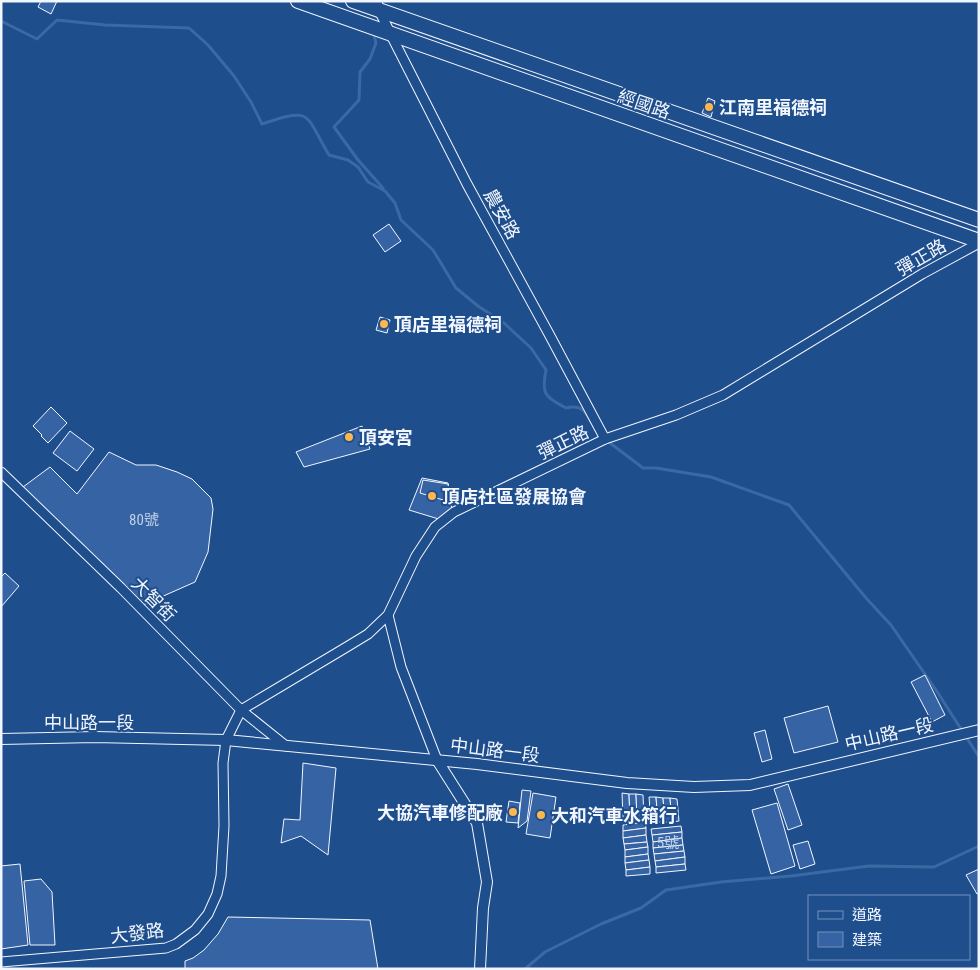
<svg xmlns="http://www.w3.org/2000/svg" width="980" height="970" font-family="'Roboto Condensed','Noto Sans TC',sans-serif">
	<rect width="100%" height="100%" fill="#1f4e8c"/>
	<g fill="none" stroke-linecap="round" stroke-linejoin="round">
		<!-- stream -->
		<g stroke="#3b69a3" stroke-width="3">
			<path d="M 1,21 L 37,39 L 57,20 L 105,25 L 189,28 L 208,45 L 234,76 L 251,102 L 262,124 C 313,107 304,113 329,155 L 348,160 L 358,167 L 368,182 L 385,191 L 395,203 L 401,220 L 433,250 L 456,288 L 478,306 L 504,323 L 531,348 L 546,370 C 541,395 545,396 566,408 C 584,404 585,413 594,426"/>
			<path d="M 373,31 L 376,43 L 370,59 L 360,72 L 359,100 L 334,127 L 358,160 L 383,188"/>
			<path d="M 606,440 L 643,468 L 656,468 L 711,477 L 789,505 L 866,598 L 891,625 L 936,690 L 979,757"/>
			<path d="M 525,969 L 545,952 L 601,924 L 641,908 L 666,890 L 721,882 L 791,876 L 869,866 L 934,867 L 979,846"/>
		</g>
	</g>
	<!-- building -->
	<g fill="#3563a3" stroke="#f2f6ff">
		<path d="M 41,1 L 57,1 L 51,14 L 38,7 Z"/>
		<path d="M 708,98 L 715,101 L 711,117 L 702,113 Z"/>
		<path d="M 389,224 L 401,241 L 385,252 L 373,235 Z"/>
		<path d="M 380,317 L 390,320 L 387,333 L 376,330 Z"/>
		<path d="M 51,407 L 67,423 L 48,443 L 41,436 L 42,435 L 33,426 Z"/>
		<path d="M 362,426 L 370,449 L 304,467 L 296,452 Z"/>
		<path d="M 70,431 L 94,449 L 77,471 L 53,453 Z"/>
		<path d="M 109,452 L 136,465 L 156,465 L 177,472 L 192,479 L 211,498 L 213,509 L 208,552 L 195,582 L 143,605 L 23,487 L 50,467 L 77,494 Z"/>
		<path d="M 422,478 L 448,483 L 452,510 L 442,520 L 409,510 Z"/>
		<path d="M 423,480 L 448,484 L 450,502 L 420,493 Z"/>
		<path d="M 5,573 L 19,586 L 1,607 L 1,577 Z"/>
		<path d="M 925,675 L 945,715 L 932,722 L 911,682 Z"/>
		<path d="M 828,706 L 838,742 L 794,753 L 784,718 Z"/>
		<path d="M 765,730 L 772,759 L 762,762 L 754,733 Z"/>
		<path d="M 303,763 L 336,768 L 328,855 L 301,836 L 281,843 L 284,819 L 300,820 Z"/>
		<path d="M 788,784 L 802,825 L 788,830 L 774,789 Z"/>
		<path d="M 522,790 L 531,791 L 527,821 L 518,828 Z"/>
		<path d="M 533,793 L 556,797 L 550,838 L 526,834 Z"/>
		<path d="M 622,793 L 629,794 L 630,819 L 623,819 Z"/>
		<path d="M 629,794 L 636,794 L 637,819 L 630,819 Z"/>
		<path d="M 636,794 L 643,795 L 644,819 L 637,819 Z"/>
		<path d="M 649,797 L 656,797 L 658,822 L 651,822 Z"/>
		<path d="M 656,797 L 663,798 L 665,822 L 658,822 Z"/>
		<path d="M 663,798 L 670,798 L 672,822 L 665,822 Z"/>
		<path d="M 670,798 L 677,799 L 679,821 L 672,822 Z"/>
		<path d="M 509,801 L 520,803 L 518,823 L 506,822 Z"/>
		<path d="M 777,803 L 795,866 L 771,874 L 752,810 Z"/>
		<path d="M 645,822 L 646,828 L 623,831 L 623,825 Z"/>
		<path d="M 681,826 L 682,832 L 652,835 L 651,829 Z"/>
		<path d="M 646,828 L 646,835 L 623,838 L 623,831 Z"/>
		<path d="M 682,832 L 682,838 L 653,842 L 652,835 Z"/>
		<path d="M 646,835 L 647,842 L 624,844 L 623,838 Z"/>
		<path d="M 682,838 L 683,845 L 653,848 L 653,842 Z"/>
		<path d="M 808,841 L 815,864 L 800,869 L 793,845 Z"/>
		<path d="M 647,842 L 648,847 L 625,850 L 624,844 Z"/>
		<path d="M 683,845 L 684,851 L 654,854 L 653,848 Z"/>
		<path d="M 648,847 L 648,854 L 625,857 L 625,850 Z"/>
		<path d="M 684,851 L 685,857 L 655,861 L 654,854 Z"/>
		<path d="M 648,854 L 649,860 L 625,863 L 625,857 Z"/>
		<path d="M 685,857 L 685,864 L 656,867 L 655,861 Z"/>
		<path d="M 649,860 L 650,867 L 626,870 L 625,863 Z"/>
		<path d="M 20,864 L 28,945 L 1,949 L 1,866 Z"/>
		<path d="M 685,864 L 686,870 L 656,873 L 656,867 Z"/>
		<path d="M 650,867 L 650,874 L 626,876 L 626,870 Z"/>
		<path d="M 979,869 L 979,893 L 977,894 L 966,875 Z"/>
		<path d="M 41,879 L 52,892 L 55,945 L 30,945 L 24,881 Z"/>
		<path d="M 228,917 L 370,920 L 378,969 L 185,969 L 185,961 L 193,958 L 204,950 L 218,934 Z"/>
	</g>
	<g fill="none" stroke-linecap="round" stroke-linejoin="round">
		<defs>
			<g id="minor">
				<path d="M 377,1 L 379,10 L 391,35 L 467,184 L 549,334 L 605,439"/>
				<path d="M 1,472 L 121,588 L 241,710 L 286,746"/>
				<path d="M 388,615 L 401,667 L 437,760"/>
				<path d="M 1,962 L 166,948 L 176,944 L 195,930 L 208,914 L 217,894 L 221,876 L 224,826 L 223,763 L 226,740 L 241,710 L 345,648 L 368,634 L 388,615 L 416,556 L 435,527 L 454,512 L 605,439 L 676,415 L 723,395 L 922,274 L 979,243"/>
			</g>
			<g id="tertiary">
				<path d="M 1,739 L 95,737 L 226,740 L 477,764 L 627,783 L 694,787 L 750,785 L 979,730"/>
				<path d="M 437,760 L 477,823 L 487,882 L 483,908 L 480,969"/>
			</g>
			<g id="primary">
				<path d="M 298,1 L 979,241"/>
				<path d="M 353,1 L 979,220"/>
			</g>
		</defs>
		<!-- minor casing -->
		<use href="#minor" stroke="#f2f6ff" stroke-width="11"/>
		<!-- tertiary casing -->
		<use href="#tertiary" stroke="#f2f6ff" stroke-width="12"/>
		<!-- primary casing -->
		<use href="#primary" stroke="#f2f6ff" stroke-width="16"/>
		<!-- minor -->
		<use href="#minor" stroke="#1f4e8c" stroke-width="9"/>
		<!-- tertiary -->
		<use href="#tertiary" stroke="#1f4e8c" stroke-width="10"/>
		<!-- primary -->
		<use href="#primary" stroke="#1f4e8c" stroke-width="14"/>
	</g>
	<!-- markers -->
	<g fill="#ffb74d" stroke="#1f4e8c" stroke-width="2">
		<circle cx="709" cy="107" r="5"/>
		<circle cx="384" cy="324" r="5"/>
		<circle cx="349" cy="437" r="5"/>
		<circle cx="432" cy="496" r="5"/>
		<circle cx="513" cy="812" r="5"/>
		<circle cx="541" cy="815" r="5"/>
	</g>
	<g text-anchor="middle" dominant-baseline="central" stroke-width="4" stroke-linejoin="round" paint-order="stroke">
		<!-- number labels -->
		<g font-size="15" fill="#c3d1e8">
			<text x="144" y="520">80號</text>
			<text x="668" y="843">5號</text>
		</g>
		<!-- street labels -->
		<g font-size="18" fill="#f2f6ff" stroke="#1f4e8c">
			<text transform="translate(644 104) rotate(19)">經國路</text>
			<text transform="translate(502 214) rotate(61)">農安路</text>
			<text transform="translate(921 257) rotate(-30)">彈正路</text>
			<text transform="translate(563 442) rotate(-26)">彈正路</text>
			<text transform="translate(154 599) rotate(45)">大智街</text>
			<text x="89" y="722">中山路一段</text>
			<text transform="translate(889 734) rotate(-13)">中山路一段</text>
			<text transform="translate(495 750) rotate(7)">中山路一段</text>
			<text transform="translate(137 933) rotate(-7)">大發路</text>
		</g>
		<!-- poi labels -->
		<g font-size="18" font-weight="bold" fill="#f2f6ff" stroke="#1f4e8c" text-anchor="start">
			<text x="719" y="107">江南里福德祠</text>
			<text x="394" y="324">頂店里福德祠</text>
			<text x="359" y="437">頂安宮</text>
			<text x="442" y="496">頂店社區發展協會</text>
			<text x="503" y="812" text-anchor="end">大協汽車修配廠</text>
			<text x="551" y="815">大和汽車水箱行</text>
		</g>
	</g>
	<!-- border -->
	<rect width="980" height="970" fill="none" stroke="#f2f6ff" stroke-width="5"/>
	<!-- legend -->
	<rect x="808" y="895" width="162" height="65" fill="#1f4e8c" stroke="#7391ba"/>
	<rect x="818" y="911" width="25" height="8" fill="#1f4e8c" stroke="#7391ba"/>
	<text x="852" y="920" font-size="15" fill="#f2f6ff">道路</text>
	<rect x="818" y="932" width="25" height="15" fill="#3563a3" stroke="#7391ba"/>
	<text x="852" y="945" font-size="15" fill="#f2f6ff">建築</text>
</svg>
